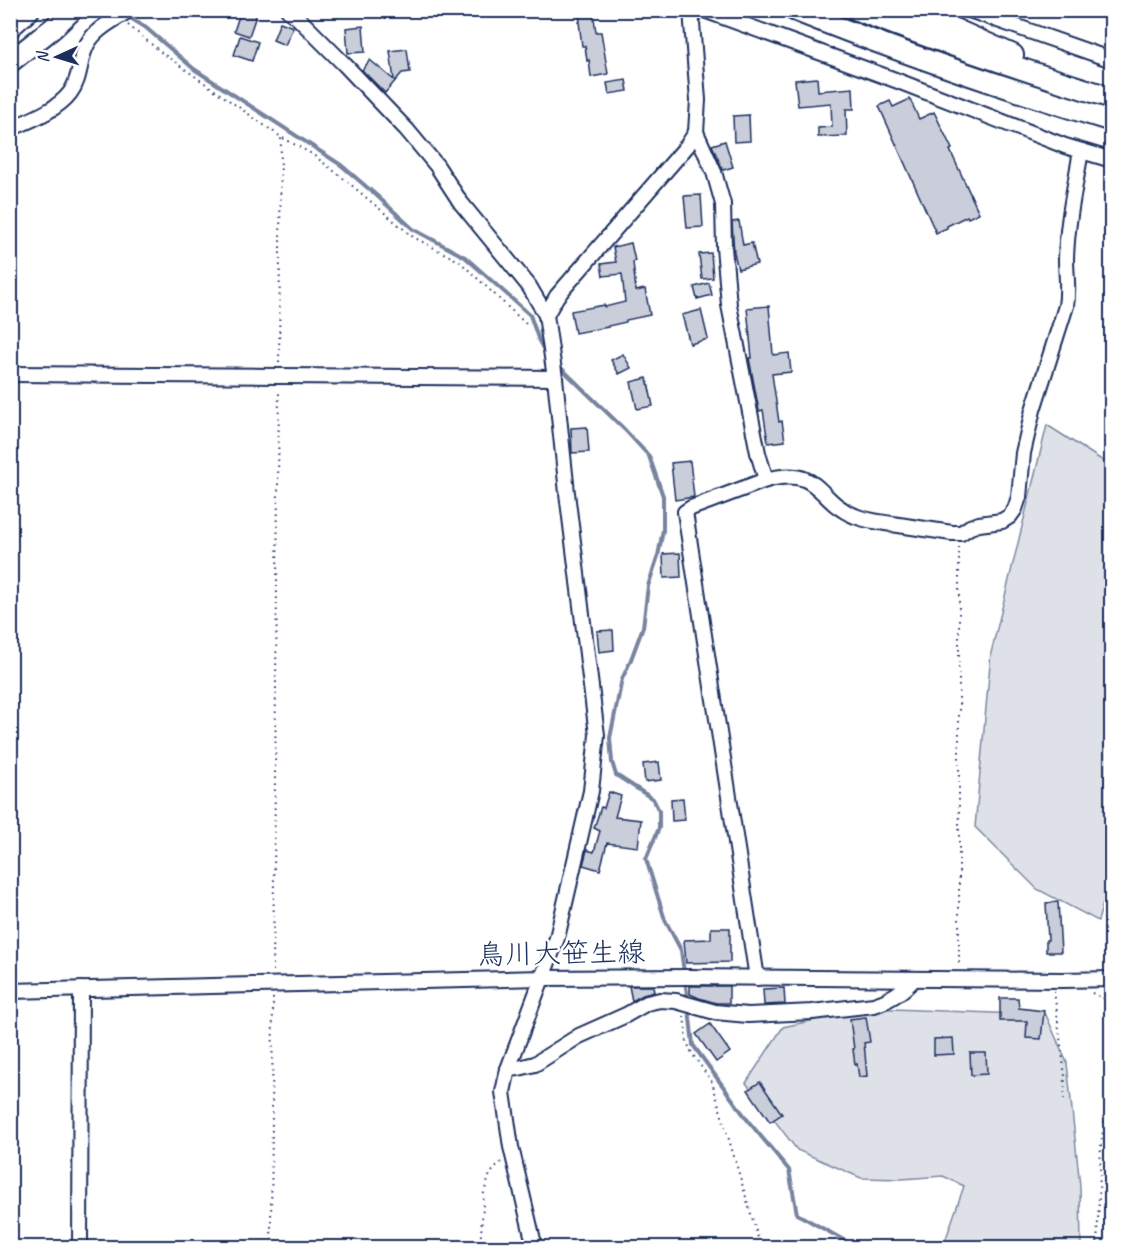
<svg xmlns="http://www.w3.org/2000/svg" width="1122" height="1258" font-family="Caveat,'Klee One',sans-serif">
	<rect width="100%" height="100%" fill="#fff"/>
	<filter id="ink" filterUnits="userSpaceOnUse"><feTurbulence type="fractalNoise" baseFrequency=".0167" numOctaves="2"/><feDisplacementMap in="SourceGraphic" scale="12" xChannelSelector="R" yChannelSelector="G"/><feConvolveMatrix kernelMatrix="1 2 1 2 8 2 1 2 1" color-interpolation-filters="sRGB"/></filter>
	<g filter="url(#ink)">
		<!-- green -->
		<g fill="#dee1e7" stroke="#7c88a2" stroke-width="1.5">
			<path d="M 1047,425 L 1111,466 L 1112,873 L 1098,921 L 1037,889 L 975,827 L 991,653 Z"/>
			<path d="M 868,1008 L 1046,1015 L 1067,1063 L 1080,1186 L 1081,1247 L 943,1247 L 964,1186 L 943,1176 L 902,1179 L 861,1178 L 797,1150 L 746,1083 L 783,1027 Z"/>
		</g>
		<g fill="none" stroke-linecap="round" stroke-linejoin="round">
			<!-- stream -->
			<g stroke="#77839f" stroke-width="4">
				<path d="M 127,16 L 145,27 L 194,69 L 341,165 L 376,195 L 413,229 L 465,257 L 530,315 L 539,341 L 545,352"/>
				<path d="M 557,364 L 625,430 L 649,456 L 663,496 L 663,530 L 658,556 L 648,586 L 643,627 L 630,662 L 622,679 L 610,738 L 612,762 L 616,775 L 653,799 L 659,811 L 659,828 L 646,859 L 665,920 L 681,950 L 688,1002"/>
				<path d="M 689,1009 L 693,1045 L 749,1122 L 789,1170 L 797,1214 L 858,1248"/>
			</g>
		</g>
		<!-- building -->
		<g fill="#caceda" stroke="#1b2f5e" stroke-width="1.5">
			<path d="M 241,10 L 258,10 L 249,36 L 234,31 Z"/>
			<path d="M 593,11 L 596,32 L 601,32 L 608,74 L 591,77 L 589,60 L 587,61 L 585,46 L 582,46 L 579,22 L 580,22 L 579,12 Z"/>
			<path d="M 280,22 L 293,27 L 285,45 L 273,40 Z"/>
			<path d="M 363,26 L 365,52 L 348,53 L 346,28 Z"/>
			<path d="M 240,36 L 258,42 L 252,61 L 234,55 Z"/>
			<path d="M 407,49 L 410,72 L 402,73 L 385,93 L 362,70 L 370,60 L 394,80 L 390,51 Z"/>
			<path d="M 817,78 L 818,91 L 853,88 L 854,109 L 846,109 L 847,136 L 818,137 L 818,128 L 832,127 L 831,103 L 798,106 L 795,80 Z"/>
			<path d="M 626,80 L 628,91 L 609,94 L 607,83 Z"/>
			<path d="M 910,99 L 919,119 L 934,112 L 952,149 L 950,150 L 979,213 L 968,218 L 967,216 L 947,226 L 947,228 L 936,233 L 879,106 L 890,101 L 893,107 Z"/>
			<path d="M 749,115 L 750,141 L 734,142 L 733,116 Z"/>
			<path d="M 725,141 L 733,167 L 723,170 L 712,145 Z"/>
			<path d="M 701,195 L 703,227 L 687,228 L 684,196 Z"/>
			<path d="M 739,221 L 743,245 L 752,243 L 757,264 L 738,269 L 734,253 L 732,222 Z"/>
			<path d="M 631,243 L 635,261 L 633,262 L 636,291 L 645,289 L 650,315 L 626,320 L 626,322 L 608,326 L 608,327 L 575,333 L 571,311 L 604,305 L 605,307 L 625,302 L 622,274 L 603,276 L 601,264 L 616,262 L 613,247 Z"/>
			<path d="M 711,253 L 713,278 L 702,279 L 699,254 Z"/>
			<path d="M 709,283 L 712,295 L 697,299 L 694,287 Z"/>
			<path d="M 769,306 L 773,355 L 789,353 L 791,372 L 772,374 L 779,422 L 782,421 L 785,441 L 768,443 L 763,410 L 759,411 L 749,358 L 752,358 L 747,308 Z"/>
			<path d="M 701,310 L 708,339 L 690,344 L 682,315 Z"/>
			<path d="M 623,354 L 631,368 L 619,374 L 611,360 Z"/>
			<path d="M 647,378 L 653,406 L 637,409 L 631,382 Z"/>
			<path d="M 587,427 L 589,452 L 572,453 L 571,428 Z"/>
			<path d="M 690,461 L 694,497 L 675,500 L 671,463 Z"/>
			<path d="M 680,553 L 681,577 L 664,578 L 663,554 Z"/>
			<path d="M 613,630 L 614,650 L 599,652 L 597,631 Z"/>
			<path d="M 659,762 L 661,780 L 645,782 L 643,764 Z"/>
			<path d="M 609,792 L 621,796 L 615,817 L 641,820 L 638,847 L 607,843 L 600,870 L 583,865 L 587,850 L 594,852 L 600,831 L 594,828 L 601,807 L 604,808 Z"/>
			<path d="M 683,798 L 685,820 L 672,821 L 671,799 Z"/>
			<path d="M 1058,902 L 1061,952 L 1046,952 L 1046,940 L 1048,940 L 1046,903 Z"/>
			<path d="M 711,928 L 730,928 L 730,962 L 686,963 L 684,940 L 711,939 Z"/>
			<path d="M 629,986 L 653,986 L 654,992 L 643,995 L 632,1001 Z"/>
			<path d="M 690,986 L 729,986 L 729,1003 L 716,1003 L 699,998 L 690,994 Z"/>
			<path d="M 784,988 L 785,1004 L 764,1005 L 763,989 Z"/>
			<path d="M 1000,998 L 1018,998 L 1019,1008 L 1044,1011 L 1041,1039 L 1026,1038 L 1027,1021 L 1000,1021 Z"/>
			<path d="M 866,1017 L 870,1042 L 864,1043 L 867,1076 L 859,1077 L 857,1064 L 855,1065 L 853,1049 L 854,1049 L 850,1019 Z"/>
			<path d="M 710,1024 L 730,1052 L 716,1062 L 696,1034 Z"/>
			<path d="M 953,1038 L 954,1054 L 934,1055 L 934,1039 Z"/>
			<path d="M 970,1053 L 986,1053 L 987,1074 L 971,1075 Z"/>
			<path d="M 760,1082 L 782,1114 L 770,1122 L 748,1090 Z"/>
		</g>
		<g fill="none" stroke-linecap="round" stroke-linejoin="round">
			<defs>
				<g id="minor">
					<path d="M 288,10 L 298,18 L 345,65 L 407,130 L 437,166 L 461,203 L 529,286 L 546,315 L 555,378 L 567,493 L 597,735 L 591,791 L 557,938 L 508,1069 L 503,1092 L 511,1147 L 535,1248"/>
					<path d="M 704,10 L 898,81 L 1065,146 L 1112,160"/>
					<path d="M 969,10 L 1112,60"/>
					<path d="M 10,129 C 30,120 56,111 70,93 C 80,80 79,64 85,49 C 92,30 113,21 129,10"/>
					<path d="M 696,132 L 714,172 L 723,204 L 724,247 L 729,305 L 758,453 L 766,480"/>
					<path d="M 546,315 L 557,296 L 687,146 L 696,132 L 698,100 L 691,10"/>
					<path d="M 10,374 L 555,378"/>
					<path d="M 757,978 L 685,512 L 691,508 L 766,480 C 821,465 816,501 855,516 C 867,521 880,522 892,524 C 912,527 932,530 952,533 L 961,533 L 970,527 L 979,524 L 1002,521 L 1010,516 L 1015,509 L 1019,497 L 1023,453 L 1033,410 L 1066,306 C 1069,288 1066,276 1066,259 C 1067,222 1075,186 1081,151"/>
					<path d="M 10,991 L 543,978 L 688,977 L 1063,980 L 1112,979"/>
					<path d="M 508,1069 L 519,1068 L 535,1064 L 579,1036 L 626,1015 L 647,1003 L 660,1000 L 676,1001 L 715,1012 L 748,1015 L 812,1012 L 874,1005 C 891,1000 903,991 914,979"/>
					<path d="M 80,1248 L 81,989"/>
				</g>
				<g id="highway">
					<path d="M 794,10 C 898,52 1005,88 1112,121"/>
					<path d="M 857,10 C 941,43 1026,71 1112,98"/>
					<path d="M 911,10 L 1013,55"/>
					<path d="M 10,27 L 29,10"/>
					<path d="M 10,62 L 53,28 L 72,10"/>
				</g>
			</defs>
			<!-- minor casing -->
			<use href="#minor" stroke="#1b2f5e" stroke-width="18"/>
			<!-- highway casing -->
			<use href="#highway" stroke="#1b2f5e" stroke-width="24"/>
			<!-- path -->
			<g stroke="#1b2f5e" stroke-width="2" stroke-dasharray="1.5 4.5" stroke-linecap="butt">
				<path d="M 128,25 L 162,53 L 281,137 L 312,154 L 343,178 L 413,237 L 459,261 L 526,324"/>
				<path d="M 279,362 L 281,137"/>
				<path d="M 959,547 L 959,967"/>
				<path d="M 273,971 L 279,389"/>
				<path d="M 1054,991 L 1065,1076 L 1064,1100"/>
				<path d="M 1092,993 L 1112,1002"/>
				<path d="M 273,998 L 271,1231 L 272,1238 L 277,1248"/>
				<path d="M 684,1016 L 687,1043 L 693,1055 L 712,1082 L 761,1248"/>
				<path d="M 480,1248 L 484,1192 L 490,1174 L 502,1161"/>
				<path d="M 1097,1248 L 1101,1146 L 1112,1061"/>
			</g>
			<!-- minor -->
			<use href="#minor" stroke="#fff" stroke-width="14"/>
			<!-- highway -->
			<use href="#highway" stroke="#fff" stroke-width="20"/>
		</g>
	</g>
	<g text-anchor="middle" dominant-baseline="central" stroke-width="5" stroke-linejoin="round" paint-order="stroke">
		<!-- street labels -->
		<g font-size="28" fill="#1b2f5e" stroke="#fff">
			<text transform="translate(561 953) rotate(-1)">鳥川大笹生線</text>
		</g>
	</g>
	<!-- margin -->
	<rect width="1122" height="1258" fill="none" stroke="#fff" stroke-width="36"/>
	<rect x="18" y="18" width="1086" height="1222" fill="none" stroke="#1b2f5e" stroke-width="2" filter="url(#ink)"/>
	<!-- north arrow -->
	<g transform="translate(57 57) rotate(266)" stroke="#ffffff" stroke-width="4.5" paint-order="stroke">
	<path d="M0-4.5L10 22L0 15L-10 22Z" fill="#1b2f5e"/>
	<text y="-9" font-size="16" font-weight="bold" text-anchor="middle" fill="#1b2f5e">N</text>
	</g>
</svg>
